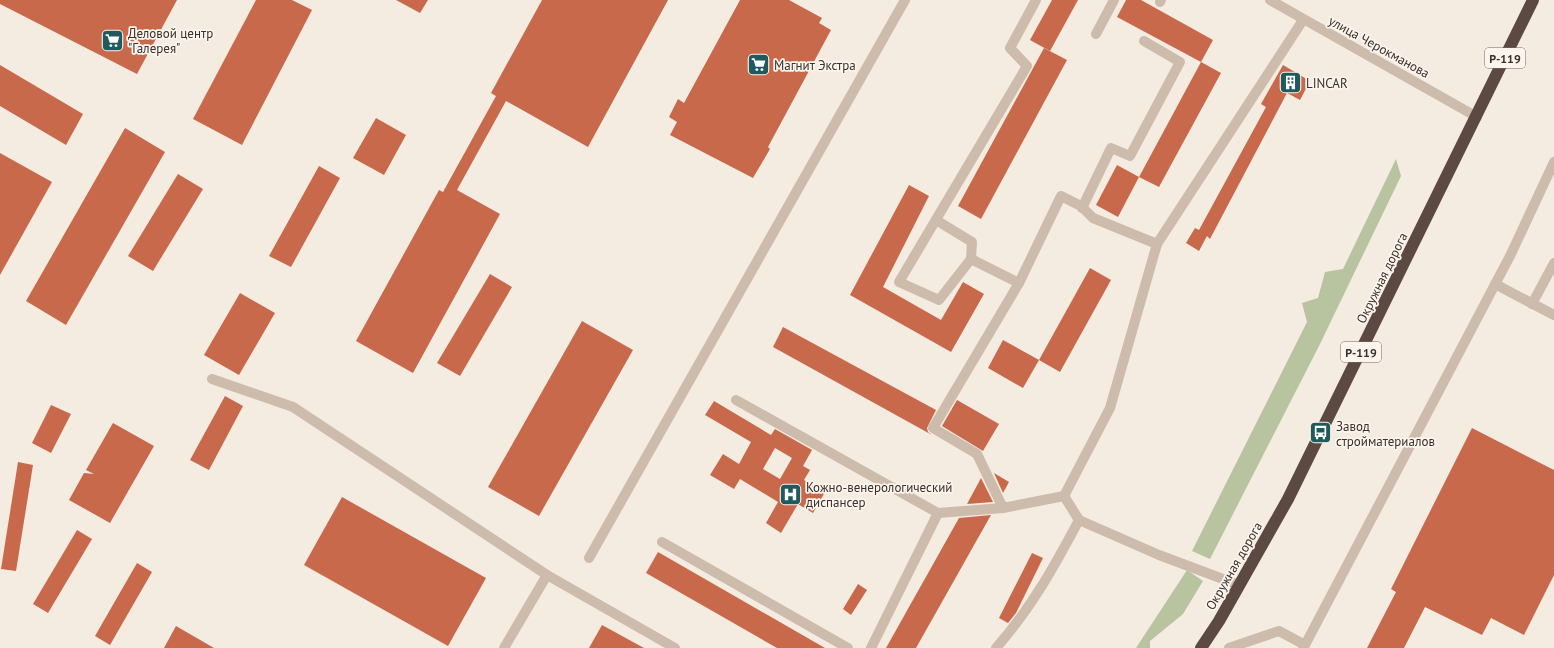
<svg xmlns="http://www.w3.org/2000/svg" width="1554" height="648" font-family="'PT Sans',sans-serif">
	<rect width="100%" height="100%" fill="#f4ebe1"/>
	<!-- green -->
	<g fill="#b8c4a0">
		<path d="M 1396,159 L 1401,176 L 1319,346 L 1210,559 L 1192,551 L 1307,322 L 1302,303 L 1318,298 L 1325,272 L 1343,269 Z"/>
		<path d="M 1187,570 L 1203,581 L 1183,614 L 1150,641 L 1150,648 L 1136,648 Z"/>
	</g>
	<!-- building -->
	<g fill="#c8694b" fill-rule="evenodd">
		<path d="M 0,0 L 177,0 L 137,74 L 0,4 Z"/>
		<path d="M 256,0 L 292,0 L 312,10 L 242,145 L 193,119 Z"/>
		<path d="M 396,0 L 428,0 L 420,13 Z"/>
		<path d="M 542,0 L 668,0 L 588,147 L 506,101 L 457,190 L 500,214 L 413,373 L 356,341 L 439,190 L 443,192 L 496,96 L 491,93 Z"/>
		<path d="M 740,0 L 789,0 L 822,18 L 819,23 L 831,30 L 768,147 L 770,149 L 753,178 L 670,135 L 677,122 L 669,117 L 678,99 L 684,103 Z"/>
		<path d="M 1052,0 L 1078,0 L 1050,51 L 1030,40 Z"/>
		<path d="M 1126,0 L 1141,0 L 1213,40 L 1201,62 L 1117,17 Z"/>
		<path d="M 1044,48 L 1067,60 L 981,219 L 958,206 Z"/>
		<path d="M 1201,62 L 1221,73 L 1159,187 L 1139,177 Z"/>
		<path d="M 0,65 L 83,114 L 66,145 L 0,106 Z"/>
		<path d="M 1283,65 L 1310,81 L 1300,100 L 1287,93 L 1210,239 L 1207,236 L 1199,251 L 1186,243 L 1195,228 L 1199,230 L 1266,107 L 1261,104 Z"/>
		<path d="M 376,118 L 406,135 L 384,175 L 353,158 Z"/>
		<path d="M 125,128 L 165,152 L 66,325 L 26,301 Z"/>
		<path d="M 0,153 L 52,182 L 0,275 Z"/>
		<path d="M 1117,165 L 1139,177 L 1118,217 L 1096,205 Z"/>
		<path d="M 319,166 L 340,178 L 291,267 L 269,256 Z"/>
		<path d="M 178,174 L 203,189 L 153,271 L 128,256 Z"/>
		<path d="M 909,185 L 929,196 L 883,287 L 941,320 L 963,282 L 984,294 L 951,352 L 850,295 Z"/>
		<path d="M 1090,268 L 1111,280 L 1060,372 L 1039,360 Z"/>
		<path d="M 490,274 L 512,287 L 460,376 L 437,363 Z"/>
		<path d="M 240,293 L 275,313 L 239,375 L 204,355 Z"/>
		<path d="M 582,321 L 633,350 L 539,516 L 488,487 Z"/>
		<path d="M 783,327 L 936,410 L 927,428 L 928,432 L 932,435 L 773,347 Z"/>
		<path d="M 1003,340 L 1039,360 L 1023,388 L 988,368 Z"/>
		<path d="M 225,396 L 243,406 L 209,470 L 190,460 Z"/>
		<path d="M 957,400 L 999,424 L 983,451 L 942,426 Z"/>
		<path d="M 714,401 L 771,435 L 775,429 L 812,450 L 803,466 L 810,470 L 804,480 L 825,492 L 813,513 L 798,504 L 781,533 L 766,523 L 778,502 L 740,479 L 734,489 L 710,475 L 723,454 L 739,464 L 751,442 L 705,415 ZM 775,448 L 792,458 L 780,479 L 763,469 Z"/>
		<path d="M 51,405 L 71,414 L 51,453 L 32,443 Z"/>
		<path d="M 113,423 L 154,446 L 110,523 L 69,500 L 84,473 L 94,474 L 86,470 Z"/>
		<path d="M 1472,428 L 1554,470 L 1554,575 L 1524,635 L 1491,618 L 1482,635 L 1425,607 L 1404,648 L 1367,648 L 1396,592 L 1391,589 Z"/>
		<path d="M 18,462 L 33,465 L 16,571 L 1,569 Z"/>
		<path d="M 994,473 L 1009,482 L 1003,493 Z"/>
		<path d="M 981,478 L 993,502 L 967,504 Z"/>
		<path d="M 342,497 L 486,578 L 448,646 L 304,565 Z"/>
		<path d="M 991,515 L 916,648 L 886,648 L 959,518 Z"/>
		<path d="M 77,530 L 92,539 L 48,613 L 33,604 Z"/>
		<path d="M 658,552 L 825,648 L 777,648 L 646,573 Z"/>
		<path d="M 1032,553 L 1043,558 L 1016,613 L 1008,623 L 999,618 Z"/>
		<path d="M 137,563 L 152,572 L 110,645 L 95,636 Z"/>
		<path d="M 858,584 L 867,590 L 851,615 L 843,609 Z"/>
		<path d="M 602,625 L 644,648 L 589,648 Z"/>
		<path d="M 176,626 L 214,648 L 164,648 Z"/>
	</g>
	<g fill="none" stroke-linecap="round" stroke-linejoin="round">
		<!-- minor -->
		<g stroke="#cdbbac" stroke-width="10">
			<path d="M 1036,0 L 1010,48 L 1027,66 L 899,282 L 939,300 L 971,259 L 1019,283 L 1061,196 L 1081,206 L 1093,218 L 1157,244 L 1303,20"/>
			<path d="M 1270,0 L 1477,117"/>
			<path d="M 1160,2 L 1161,0"/>
			<path d="M 1096,34 L 1114,0"/>
			<path d="M 1082,208 L 1111,148 L 1130,156 L 1180,62 L 1144,41"/>
			<path d="M 936,220 L 972,242 L 971,259"/>
			<path d="M 1019,283 L 933,428 L 977,454 L 1003,508 L 1064,496 L 1079,520 L 1159,555 L 1239,585"/>
			<path d="M 1495,284 L 1554,315"/>
			<path d="M 1532,304 L 1554,263"/>
			<path d="M 212,379 L 293,407 L 547,575 L 675,648"/>
			<path d="M 736,400 L 938,513 L 1003,508"/>
			<path d="M 1064,496 L 1110,408 L 1157,244"/>
			<path d="M 662,542 L 848,648"/>
			<path d="M 589,558 L 905,0"/>
			<path d="M 1305,645 L 1510,256 L 1554,162"/>
			<path d="M 504,648 L 547,575"/>
			<path d="M 871,648 L 938,513"/>
			<path d="M 996,648 C 1032,607 1054,567 1079,520"/>
			<path d="M 1229,648 L 1279,631 L 1305,645 L 1303,648"/>
		</g>
		<!-- highway -->
		<path stroke="#5c4a42" stroke-width="12" d="M 1201,648 L 1219,621 L 1288,499 L 1533,0"/>
	</g>
	<!-- icons -->
	<defs>
		<symbol id="supermarket-square" viewBox="-11 -11 22 22"><rect x="-9" y="-9" width="18" height="18" rx="4" fill="#1f5a5e" stroke="#fbf5ee"/><path d="M-6-5.5h2.5l.6 2H6L4.5 2H-2.5L-4.4-4H-6ZM-1.5 3.2a1.3 1.3 0 1 0 .1 0ZM3 3.2a1.3 1.3 0 1 0 .1 0Z" fill="#fff"/></symbol>
		<symbol id="building-square" viewBox="-11 -11 22 22"><rect x="-9" y="-9" width="18" height="18" rx="4" fill="#1f5a5e" stroke="#fbf5ee"/><path d="M-4-6H4V6H1V3H-1V6H-4ZM-2.5-4.3h1.7v1.8h-1.7ZM.8-4.3h1.7v1.8H.8ZM-2.5-1h1.7V.8h-1.7ZM.8-1h1.7V.8H.8Z" fill="#fff"/></symbol>
		<symbol id="bus-square" viewBox="-11 -11 22 22"><rect x="-9" y="-9" width="18" height="18" rx="4" fill="#1f5a5e" stroke="#fbf5ee"/><path d="M-5-6H5V4H4V6H2V4H-2V6H-4V4H-5ZM-3.5-4V0h7V-4ZM-3.5 1.2v1.5H-2V1.2ZM2 1.2v1.5H3.5V1.2Z" fill="#fff"/></symbol>
		<symbol id="hospital-square" viewBox="-11 -11 22 22"><rect x="-9" y="-9" width="18" height="18" rx="4" fill="#1f5a5e" stroke="#fbf5ee"/><path d="M-5-5h3v3.5h4V-5h3V5h-3V1.5h-4V5h-3Z" fill="#fff"/></symbol>
	</defs>
	<g fill-rule="evenodd">
		<use href="#supermarket-square" x="100" y="28" width="25" height="25"/>
		<use href="#supermarket-square" x="746" y="52" width="25" height="25"/>
		<use href="#building-square" x="1278" y="70" width="25" height="25"/>
		<use href="#bus-square" x="1308" y="420" width="25" height="25"/>
		<use href="#hospital-square" x="778" y="482" width="25" height="25"/>
	</g>
	<g text-anchor="middle" dominant-baseline="central" stroke-width="3.5" stroke-linejoin="round" paint-order="stroke">
		<!-- shield labels -->
		<g fill="#fbf5ee" stroke="#756b66" stroke-width="1">
			<rect x="1485" y="48" width="40" height="20" rx="3"/>
			<rect x="1341" y="342" width="40" height="20" rx="3"/>
		</g>
		<g font-size="12" font-weight="bold" fill="#3b302b">
			<text x="1505" y="58">Р-119</text>
			<text x="1361" y="352">Р-119</text>
		</g>
		<!-- poi labels -->
		<g font-size="13" fill="#3b302b" stroke="#fbf5ee" text-anchor="start">
			<text x="128" y="33">Деловой центр<tspan x="128" dy="15">"Галерея"</tspan></text>
			<text x="774" y="65">Магнит Экстра</text>
			<text x="1306" y="83">LINCAR</text>
			<text x="1336" y="426">Завод<tspan x="1336" dy="15">стройматериалов</tspan></text>
			<text x="806" y="487">Кожно-венерологический<tspan x="806" dy="15">диспансер</tspan></text>
		</g>
		<!-- street labels -->
		<g font-size="13" fill="#3b302b" stroke="#fbf5ee">
			<text transform="translate(1379 47) rotate(29)">улица Черокманова</text>
			<text transform="translate(1382 278) rotate(-64)">Окружная дорога</text>
			<text transform="translate(1234 566) rotate(-60)">Окружная дорога</text>
		</g>
	</g>
</svg>
